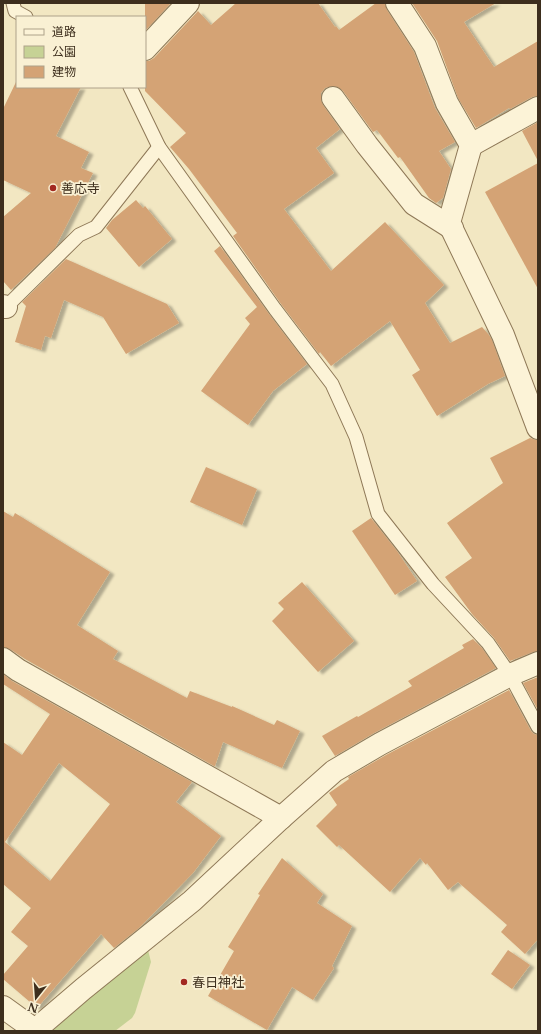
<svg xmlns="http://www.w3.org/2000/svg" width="541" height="1034" font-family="'Libre Baskerville','Noto Sans JP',serif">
	<defs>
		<filter id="shadow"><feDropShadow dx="4.5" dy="2.5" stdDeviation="1" flood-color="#0004"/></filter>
	</defs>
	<rect width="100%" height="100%" fill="#f2e7c2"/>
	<!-- green -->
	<path fill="#c6d295" d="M 148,950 L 151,962 L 135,1013 L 132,1018 L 115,1031 L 48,1031 Z"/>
	<!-- building -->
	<g fill="#d4a375" fill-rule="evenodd" filter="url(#shadow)">
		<path d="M 145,3 L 171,3 L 145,31 Z"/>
		<path d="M 236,3 L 318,3 L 335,27 L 336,26 L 339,30 L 376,3 L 385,3 L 387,10 L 414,52 L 435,108 L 455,142 L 439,151 L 451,169 L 443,198 L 436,203 L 429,198 L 400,157 L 398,158 L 377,130 L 373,132 L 343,91 L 338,87 L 332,86 L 325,88 L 321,93 L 321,100 L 323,105 L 340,129 L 316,148 L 334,173 L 284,209 L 331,271 L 385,222 L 444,285 L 425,303 L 450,343 L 482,327 L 489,335 L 492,340 L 505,376 L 488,384 L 437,416 L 412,375 L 420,370 L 390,321 L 331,366 L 320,352 L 319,354 L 281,304 L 233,236 L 237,233 L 189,169 L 170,147 L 186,133 L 145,91 L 145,61 L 149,61 L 154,58 L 198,11 L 211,25 Z"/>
		<path d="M 412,3 L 496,3 L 464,22 L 494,67 L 538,41 L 538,96 L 532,97 L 510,109 L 509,108 L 476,128 L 458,98 L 437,41 Z"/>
		<path d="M 16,82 L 17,82 L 17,87 L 81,87 L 56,136 L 89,152 L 81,168 L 93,173 L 55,248 L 11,290 L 3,281 L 3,217 L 31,193 L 3,180 L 3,109 Z"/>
		<path d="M 538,122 L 538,161 L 522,131 Z"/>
		<path d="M 538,163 L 538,289 L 485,192 Z"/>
		<path d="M 136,200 L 143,208 L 145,206 L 172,239 L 139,267 L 106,228 L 112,220 Z"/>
		<path d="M 220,246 L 269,314 L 307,364 L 273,391 L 248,425 L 201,391 L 250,324 L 245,318 L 257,307 L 214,251 Z"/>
		<path d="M 66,259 L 167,304 L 179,323 L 126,354 L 103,317 L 64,300 L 51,338 L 45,336 L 41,350 L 15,342 L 26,306 L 22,302 Z"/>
		<path d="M 530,438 L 536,440 L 538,440 L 538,651 L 533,652 L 510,661 L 494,638 L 472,614 L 445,577 L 472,558 L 447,523 L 503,483 L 490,458 Z"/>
		<path d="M 206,467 L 257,489 L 242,525 L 190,502 Z"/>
		<path d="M 3,511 L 13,517 L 15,513 L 110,572 L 77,625 L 118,651 L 113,659 L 187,698 L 190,691 L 232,707 L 232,706 L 274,725 L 277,720 L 300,731 L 282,768 L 223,742 L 215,766 L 214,766 L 25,659 L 10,649 L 3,647 Z"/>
		<path d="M 371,518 L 397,551 L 417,581 L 395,595 L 352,531 Z"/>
		<path d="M 302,582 L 354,641 L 318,672 L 272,621 L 284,609 L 278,603 Z"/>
		<path d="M 473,639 L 482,648 L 496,668 L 374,733 L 335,756 L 322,736 L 357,716 L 358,717 L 412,686 L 408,681 L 464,648 L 462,645 Z"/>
		<path d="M 3,674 L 12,681 L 192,782 L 176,802 L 221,836 L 193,873 L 139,928 L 114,948 L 101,934 L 37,1008 L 3,979 L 3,975 L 28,946 L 11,932 L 31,908 L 3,884 L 3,742 L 22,755 L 50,714 L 3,684 ZM 59,763 L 110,804 L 50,881 L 5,842 Z"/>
		<path d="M 538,677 L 538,710 L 523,683 Z"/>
		<path d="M 509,690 L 531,731 L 534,734 L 538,735 L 538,939 L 525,954 L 501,932 L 507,925 L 458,882 L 448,890 L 427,863 L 426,865 L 420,858 L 390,892 L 339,845 L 337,847 L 316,826 L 337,805 L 329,793 L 349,779 L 348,777 L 386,755 Z"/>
		<path d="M 282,858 L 323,894 L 317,903 L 352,926 L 332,966 L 334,968 L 313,1000 L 292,987 L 267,1030 L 208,996 L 234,951 L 228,947 L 260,895 L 258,894 Z"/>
		<path d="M 508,950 L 530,965 L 512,989 L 491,974 Z"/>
	</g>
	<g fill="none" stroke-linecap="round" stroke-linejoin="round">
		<defs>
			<g id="lane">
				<path d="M 13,3 L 15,11 L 26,17"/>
				<path d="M 130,87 L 159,147 L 275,309 L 332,384 L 356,437 L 378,514 L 433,584 L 488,643 L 510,675 L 538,727"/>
				<path d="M 6,307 L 79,235 L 96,227 L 159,147"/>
			</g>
			<g id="street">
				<path d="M 397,3 L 425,46 L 447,103 L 471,145 L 449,223 L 503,335 L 538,428"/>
				<path d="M 145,49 L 188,3"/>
				<path d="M 333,98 L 367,145 L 414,204 L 452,228"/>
				<path d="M 471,145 L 538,108"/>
				<path d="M 3,306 L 6,307"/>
				<path d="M 3,659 L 18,670 L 281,818"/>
				<path d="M 3,1007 L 35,1030"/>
				<path d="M 34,1031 L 83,989 L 192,901 L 281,818 L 334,771 L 380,744 L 510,675 L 538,663"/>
			</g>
		</defs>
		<!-- lane casing -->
		<use href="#lane" stroke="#8e7857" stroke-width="15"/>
		<!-- street casing -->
		<use href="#street" stroke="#8e7857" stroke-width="24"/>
		<!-- lane -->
		<use href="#lane" stroke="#fcf3d7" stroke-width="13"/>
		<!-- street -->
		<use href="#street" stroke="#fcf3d7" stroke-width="22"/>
	</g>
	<!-- markers -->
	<g fill="#a32921" stroke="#f9f0d3" stroke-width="1.5">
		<circle cx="53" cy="188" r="4"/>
		<circle cx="184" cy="982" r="4"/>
	</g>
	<g text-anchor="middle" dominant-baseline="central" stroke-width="3.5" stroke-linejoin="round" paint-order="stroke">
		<!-- poi labels -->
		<g font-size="13" fill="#3d2e1d" stroke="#f9f0d3" text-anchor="start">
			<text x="61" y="188">善応寺</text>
			<text x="192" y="982">春日神社</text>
		</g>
	</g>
	<!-- border -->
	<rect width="541" height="1034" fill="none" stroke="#3d2e1d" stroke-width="8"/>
	<!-- legend -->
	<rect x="16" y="16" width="130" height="72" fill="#f9f0d3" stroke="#aea28a"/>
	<rect x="24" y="29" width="20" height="6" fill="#fcf3d7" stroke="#aea28a"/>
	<text x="52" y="36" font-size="12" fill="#3d2e1d">道路</text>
	<rect x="24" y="46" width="20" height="12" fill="#c6d295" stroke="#aea28a"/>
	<text x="52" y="56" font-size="12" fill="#3d2e1d">公園</text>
	<rect x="24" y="66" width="20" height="12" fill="#d4a375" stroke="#aea28a"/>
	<text x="52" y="76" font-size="12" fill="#3d2e1d">建物</text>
	<!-- north arrow -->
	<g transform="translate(36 998) rotate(197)" stroke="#f9f0d3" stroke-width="3" paint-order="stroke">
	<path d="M0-3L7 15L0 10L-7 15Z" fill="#3d2e1d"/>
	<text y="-6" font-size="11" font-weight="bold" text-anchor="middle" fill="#3d2e1d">N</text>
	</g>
</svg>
